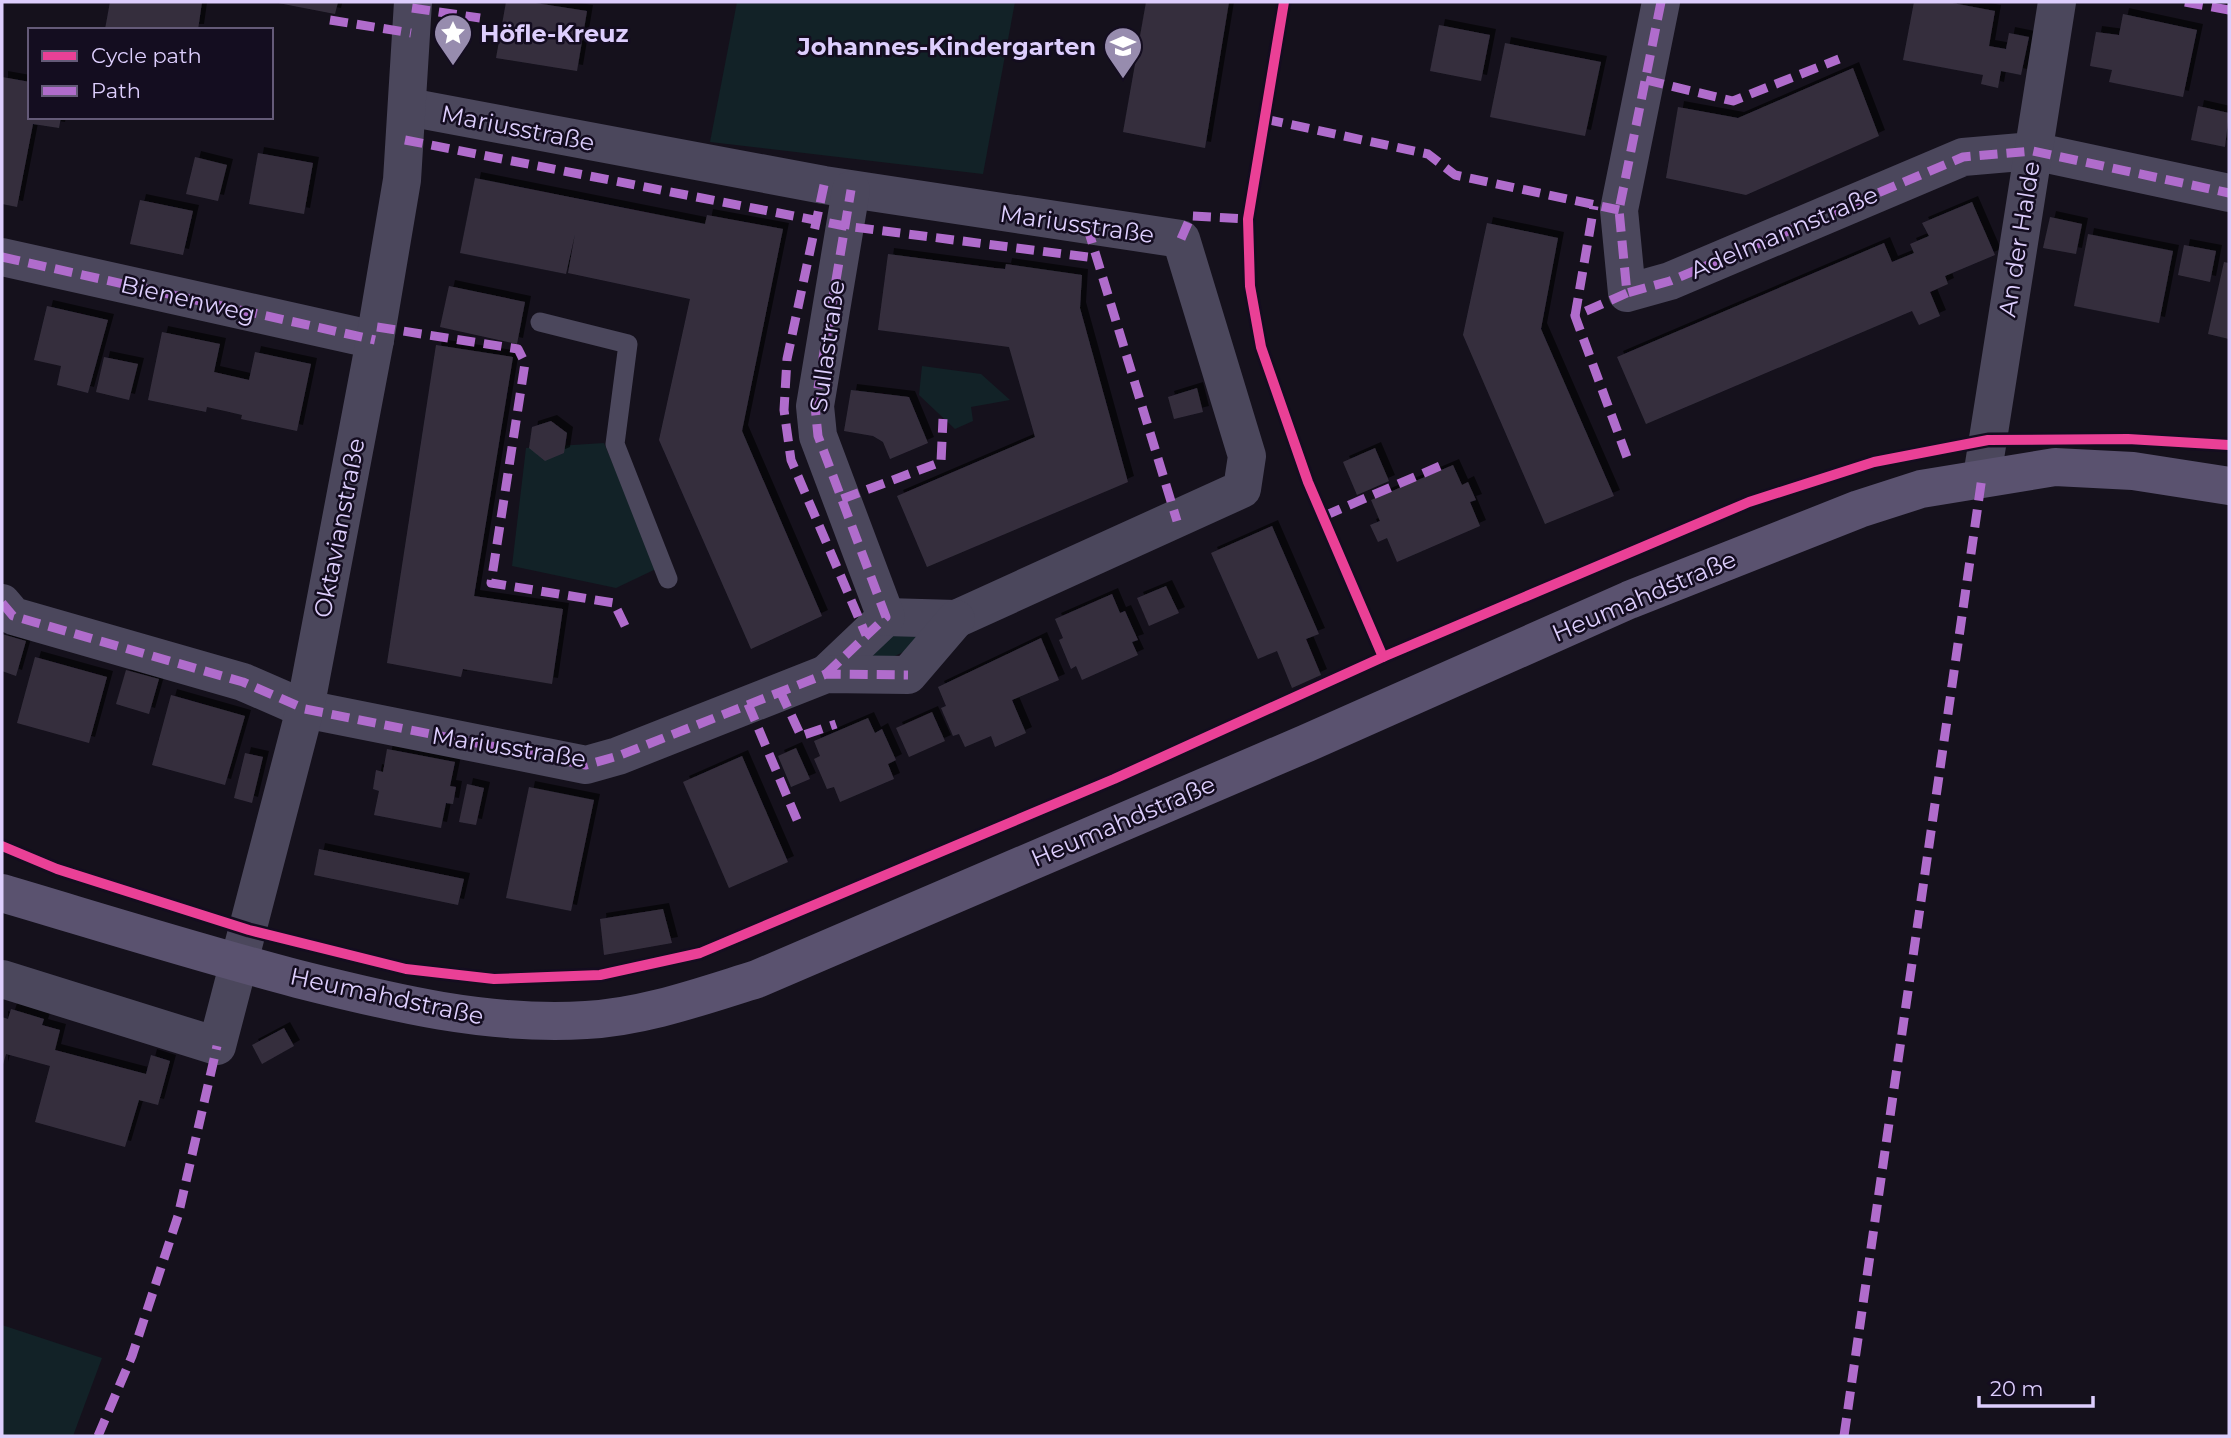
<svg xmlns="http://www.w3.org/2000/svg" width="2231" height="1438" font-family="Montserrat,sans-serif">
	<defs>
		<filter id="shadow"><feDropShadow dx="6" dy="-6" stdDeviation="0" flood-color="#0009"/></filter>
	</defs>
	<rect width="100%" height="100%" fill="#15111c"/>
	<!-- green -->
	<g fill="#122227">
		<path d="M 737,2 L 1015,2 L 983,174 L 710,142 Z"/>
		<path d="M 922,366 L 981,374 L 1010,400 L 971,407 L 973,421 L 955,429 L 919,395 Z"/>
		<path d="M 604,443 L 658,568 L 616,588 L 512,566 L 526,448 Z"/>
		<path d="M 912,624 L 922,643 L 872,667 L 859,655 Z"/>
		<path d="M 2,1325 L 102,1358 L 73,1436 L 2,1436 Z"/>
	</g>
	<!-- building -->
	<g fill="#352f3e" filter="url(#shadow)">
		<path d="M 110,2 L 202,2 L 198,30 L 105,29 Z"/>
		<path d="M 273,2 L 338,2 L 335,14 Z"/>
		<path d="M 506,2 L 529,2 L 587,11 L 577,71 L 496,58 Z"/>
		<path d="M 1146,2 L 1229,2 L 1205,148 L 1123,132 Z"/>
		<path d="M 1914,2 L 1947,2 L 1995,11 L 1989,46 L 2006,49 L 2009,33 L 2029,37 L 2021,75 L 2001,71 L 1998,88 L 1981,84 L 1983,75 L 1903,60 Z"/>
		<path d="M 2123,14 L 2197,30 L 2183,97 L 2109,82 L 2112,70 L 2090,66 L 2096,32 L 2119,35 Z"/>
		<path d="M 1439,25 L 1490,35 L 1481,81 L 1430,71 Z"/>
		<path d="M 1505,43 L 1601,62 L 1585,136 L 1490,117 Z"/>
		<path d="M 1853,68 L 1879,136 L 1746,195 L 1666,178 L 1678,107 L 1738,118 Z"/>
		<path d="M 2,77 L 30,82 L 30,117 L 61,117 L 59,128 L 33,124 L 17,207 L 2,204 Z"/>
		<path d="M 2198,106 L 2229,113 L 2225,147 L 2191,140 Z"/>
		<path d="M 258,153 L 313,163 L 304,214 L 249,204 Z"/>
		<path d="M 195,157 L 227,165 L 218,201 L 186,194 Z"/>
		<path d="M 475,178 L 705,224 L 707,215 L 783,229 L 742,431 L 822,616 L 751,649 L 659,440 L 690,299 L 568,273 L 575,234 L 566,274 L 460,253 Z"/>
		<path d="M 140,200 L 193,211 L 183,255 L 130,244 Z"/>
		<path d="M 1972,202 L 1995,255 L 1945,276 L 1948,284 L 1930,292 L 1940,316 L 1919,325 L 1912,311 L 1646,424 L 1617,357 L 1884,243 L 1892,262 L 1914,253 L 1910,244 L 1929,236 L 1922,223 Z"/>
		<path d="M 2050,217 L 2082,224 L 2076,254 L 2043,248 Z"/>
		<path d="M 1487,223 L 1558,238 L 1541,329 L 1614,496 L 1545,524 L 1463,335 Z"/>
		<path d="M 2088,234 L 2173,251 L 2159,323 L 2074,306 Z"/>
		<path d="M 2184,245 L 2216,251 L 2210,282 L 2178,275 Z"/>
		<path d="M 888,254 L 995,268 L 1005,269 L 1006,264 L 1082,275 L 1080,308 L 1128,482 L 927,567 L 897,496 L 1035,437 L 1009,347 L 878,330 Z"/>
		<path d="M 2224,262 L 2229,263 L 2229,339 L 2208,334 Z"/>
		<path d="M 449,286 L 525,302 L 517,344 L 440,327 Z"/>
		<path d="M 47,306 L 108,320 L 88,393 L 57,385 L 61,366 L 34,360 Z"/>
		<path d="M 162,332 L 220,344 L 214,372 L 249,380 L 255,352 L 311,364 L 297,431 L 241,419 L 242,415 L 225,411 L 207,407 L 206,412 L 148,400 Z"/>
		<path d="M 436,345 L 513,357 L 474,596 L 563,609 L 552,684 L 463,669 L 461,677 L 387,663 Z"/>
		<path d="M 104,357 L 138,364 L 129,400 L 96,392 Z"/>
		<path d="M 1197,388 L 1203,412 L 1174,419 L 1168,397 Z"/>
		<path d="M 851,390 L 909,397 L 928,443 L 890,459 L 883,442 L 873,436 L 844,431 Z"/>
		<path d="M 551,421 L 567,433 L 564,453 L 545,461 L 529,448 L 532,427 Z"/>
		<path d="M 1375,448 L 1389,481 L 1357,495 L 1343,462 Z"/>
		<path d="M 1453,465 L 1462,485 L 1468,482 L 1476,500 L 1470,502 L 1480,526 L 1397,562 L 1387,538 L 1378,542 L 1370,525 L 1380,521 L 1371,500 Z"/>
		<path d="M 1272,526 L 1319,634 L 1306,639 L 1321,675 L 1292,688 L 1277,651 L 1258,659 L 1211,553 Z"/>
		<path d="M 1166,586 L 1179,613 L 1149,626 L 1137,598 Z"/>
		<path d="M 1112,594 L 1120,613 L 1125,611 L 1138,640 L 1132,642 L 1138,655 L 1082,680 L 1076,666 L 1071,669 L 1059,640 L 1063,638 L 1055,619 Z"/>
		<path d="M 2,634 L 26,641 L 16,676 L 2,671 Z"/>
		<path d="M 1041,638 L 1059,680 L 1012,700 L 1026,733 L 995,747 L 991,736 L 965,747 L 959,734 L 953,736 L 941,708 L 946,706 L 938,687 Z"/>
		<path d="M 35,657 L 107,677 L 89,743 L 17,723 Z"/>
		<path d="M 126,670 L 159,679 L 149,714 L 116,704 Z"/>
		<path d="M 171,695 L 245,716 L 225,785 L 152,765 Z"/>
		<path d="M 932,712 L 945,741 L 909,757 L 896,728 Z"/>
		<path d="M 868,718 L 875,733 L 882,729 L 896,760 L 888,764 L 894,779 L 840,802 L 834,787 L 827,789 L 814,759 L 820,756 L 814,741 Z"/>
		<path d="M 796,748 L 810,779 L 791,787 L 778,756 Z"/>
		<path d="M 387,749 L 455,762 L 450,786 L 456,787 L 453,804 L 446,803 L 441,828 L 374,815 L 379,791 L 373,789 L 376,770 L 383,772 Z"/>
		<path d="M 245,753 L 263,757 L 252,803 L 234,798 Z"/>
		<path d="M 742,756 L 788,862 L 729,888 L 683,782 Z"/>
		<path d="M 467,784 L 484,788 L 476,825 L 459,822 Z"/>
		<path d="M 529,787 L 594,800 L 571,911 L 506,898 Z"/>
		<path d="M 319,849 L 464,879 L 458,905 L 314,875 Z"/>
		<path d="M 663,909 L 672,943 L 604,955 L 600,919 Z"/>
		<path d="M 11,1009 L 44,1019 L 42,1025 L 60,1030 L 55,1050 L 146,1074 L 151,1055 L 170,1061 L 158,1105 L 139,1100 L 125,1147 L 35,1122 L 50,1066 L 6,1054 L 2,1068 L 2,1017 L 8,1019 Z"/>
		<path d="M 284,1028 L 294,1046 L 262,1064 L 252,1045 Z"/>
	</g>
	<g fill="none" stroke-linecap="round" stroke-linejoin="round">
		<!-- service -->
		<path stroke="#4b475c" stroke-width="19" d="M 540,322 L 628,344 L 615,444 L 668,579"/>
		<!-- minor -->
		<g stroke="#4b475c" stroke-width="38">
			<path d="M 1661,2 L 1619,210 L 1627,293 L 1670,281 L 1963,157 L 2033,151 L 2229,193"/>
			<path d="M 408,107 L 824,185 L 1181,239 L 1247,456 L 1242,489 L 956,619 L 886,617 L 826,674"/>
			<path d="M 851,190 L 815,406 L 818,436 L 886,617"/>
			<path d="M 2,257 L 375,340"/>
			<path d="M 1982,477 L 2057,2"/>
			<path d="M 2,603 L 13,616 L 243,682 L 305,709 L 586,765 L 618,756 L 826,674 L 908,675 L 956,619"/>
			<path d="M 2,979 L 217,1046 L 305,709 L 375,340 L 402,180 L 413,2"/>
		</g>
		<!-- secondary -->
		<path stroke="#5a526f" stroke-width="38" d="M 2,893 C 100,922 199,953 298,979 C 393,1003 488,1026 586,1020 C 644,1017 702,996 757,979 L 1307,743 L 1629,600 L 1859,509 L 1921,489 L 2055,467 L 2133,471 L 2229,486"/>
		<!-- quiet -->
		<g stroke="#b06ccc" stroke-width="9" stroke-dasharray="18 9" stroke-linecap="butt">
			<path d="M 1661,2 L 1619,210 L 1627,293 L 1670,281 L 1963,157 L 2033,151 L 2229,193"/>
			<path d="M 2185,2 L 2229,10"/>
			<path d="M 412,8 L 480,18"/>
			<path d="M 330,20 L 411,33"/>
			<path d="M 1646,80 L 1733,101 L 1839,59"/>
			<path d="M 1265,119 L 1428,154 L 1455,175 L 1619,210"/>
			<path d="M 405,140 L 845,226 L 1095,258"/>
			<path d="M 824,185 L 787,359 L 784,410 L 791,460 L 866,635"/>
			<path d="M 1087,226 L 1177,521"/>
			<path d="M 1181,239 L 1191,216 L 1248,219"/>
			<path d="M 2,257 L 375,340"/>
			<path d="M 1627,293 L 1575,316 L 1628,460"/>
			<path d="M 1575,316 L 1594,206"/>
			<path d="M 377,327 L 518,349 L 525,363 L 491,583 L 614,603 L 628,632"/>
			<path d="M 842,499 L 941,462 L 943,419"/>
			<path d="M 1324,516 L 1447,463"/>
			<path d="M 2,603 L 13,616 L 243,682 L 305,709 L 586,765 L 618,756 L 826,674 L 908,675"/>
			<path d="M 826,674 L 886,617 L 818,436 L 815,406 L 851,190"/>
			<path d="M 780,691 L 801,736 L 836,724"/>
			<path d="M 748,704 L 800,827"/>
			<path d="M 98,1436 L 132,1356 L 178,1216 L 217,1046"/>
			<path d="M 1844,1436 L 1982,477"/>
		</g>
		<defs>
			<g id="cycleway">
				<path d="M 1284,2 L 1248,219 L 1250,286 L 1261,347 L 1308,482 L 1383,657"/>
				<path d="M 2,846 L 57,869 L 249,930 L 406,969 L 494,979 L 600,975 L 700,953 L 1114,779 L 1383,657 L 1749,502 L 1874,462 L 1988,440 L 2128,439 L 2229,445"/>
			</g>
		</defs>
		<!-- cycleway casing -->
		<use href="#cycleway" stroke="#140d20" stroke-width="15"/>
		<!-- cycleway -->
		<use href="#cycleway" stroke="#ea4096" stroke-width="10"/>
	</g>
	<!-- icons -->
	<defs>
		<symbol id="sight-pin" viewBox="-11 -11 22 30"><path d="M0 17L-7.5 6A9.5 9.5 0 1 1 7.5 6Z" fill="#978cae" stroke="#140d20"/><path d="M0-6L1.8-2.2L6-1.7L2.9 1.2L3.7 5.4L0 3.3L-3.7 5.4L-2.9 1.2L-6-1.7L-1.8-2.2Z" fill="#fff"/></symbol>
		<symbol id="school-pin" viewBox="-11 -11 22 30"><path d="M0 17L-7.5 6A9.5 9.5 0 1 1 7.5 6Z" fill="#978cae" stroke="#140d20"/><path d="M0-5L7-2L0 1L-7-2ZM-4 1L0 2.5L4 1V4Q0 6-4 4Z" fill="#fff"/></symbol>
	</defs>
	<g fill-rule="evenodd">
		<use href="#sight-pin" x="431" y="11" width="44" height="60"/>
		<use href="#school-pin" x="1101" y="24" width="44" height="60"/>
	</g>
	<g text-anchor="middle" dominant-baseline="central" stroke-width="5" stroke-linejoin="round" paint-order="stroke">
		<!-- poi labels -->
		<g font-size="24" font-weight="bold" fill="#ddcefd" stroke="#140d20" text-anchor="start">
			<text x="480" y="33">Höfle-Kreuz</text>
			<text x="1096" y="46" text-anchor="end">Johannes-Kindergarten</text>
		</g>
		<!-- street labels -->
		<g font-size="24" fill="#ddcefd" stroke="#140d20">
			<text transform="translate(518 128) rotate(11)">Mariusstraße</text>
			<text transform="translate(1077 224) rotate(8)">Mariusstraße</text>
			<text transform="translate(1784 232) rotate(-23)">Adelmannstraße</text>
			<text transform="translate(2019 239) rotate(-81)">An der Halde</text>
			<text transform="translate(188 299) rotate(13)">Bienenweg</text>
			<text transform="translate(827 346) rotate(-82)">Sullastraße</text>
			<text transform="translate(339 528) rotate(-79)">Oktavianstraße</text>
			<text transform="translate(1644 596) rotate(-23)">Heumahdstraße</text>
			<text transform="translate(509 747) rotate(9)">Mariusstraße</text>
			<text transform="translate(1123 821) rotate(-23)">Heumahdstraße</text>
			<text transform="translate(387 996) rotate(12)">Heumahdstraße</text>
		</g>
	</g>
	<!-- border -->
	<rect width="2231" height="1438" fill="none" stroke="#ddcefd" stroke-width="7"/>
	<!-- legend -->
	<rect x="28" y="28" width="245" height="91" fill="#140d20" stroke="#645a78" stroke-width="2"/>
	<rect x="42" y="51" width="35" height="10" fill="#ea4096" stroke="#645a78" stroke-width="2"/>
	<text x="91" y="63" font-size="21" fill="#ddcefd">Cycle path</text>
	<rect x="42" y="86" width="35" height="10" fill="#b06ccc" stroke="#645a78" stroke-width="2"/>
	<text x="91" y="98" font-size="21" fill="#ddcefd">Path</text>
	<!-- scale -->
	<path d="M1979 1396v10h114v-10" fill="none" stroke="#ddcefd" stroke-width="3.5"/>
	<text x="1990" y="1396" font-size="21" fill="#ddcefd" stroke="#140d20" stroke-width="5" paint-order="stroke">20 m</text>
</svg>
